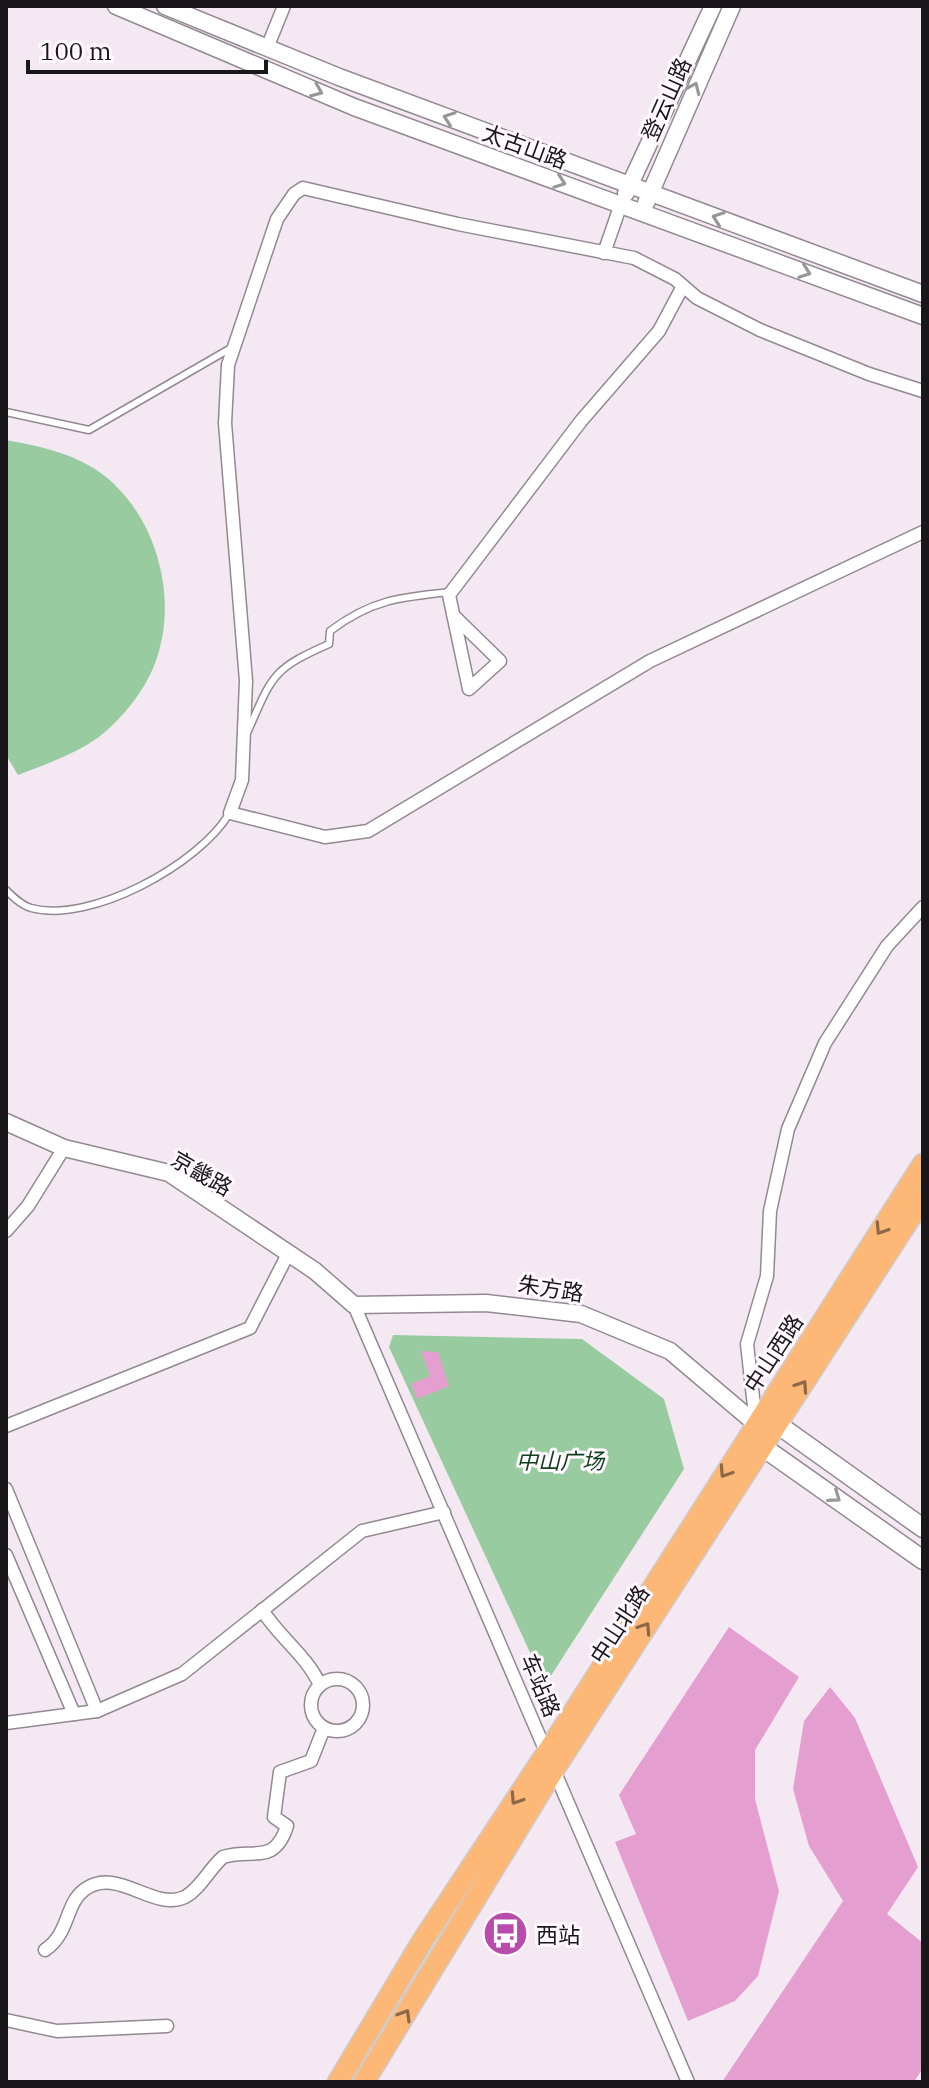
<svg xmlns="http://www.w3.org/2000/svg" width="929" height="2088" font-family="'IBM Plex Serif','Noto Sans SC',serif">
	<rect width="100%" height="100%" fill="#f4e9f3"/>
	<!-- green -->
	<g fill="#99cba0">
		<path d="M 6,440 C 39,446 69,452 98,471 C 153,509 177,589 159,651 C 151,682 129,711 105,732 C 82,752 46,764 18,775 L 6,755 Z"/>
		<path d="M 393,1335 L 582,1339 L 664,1399 L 684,1469 L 545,1685 L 389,1347 Z"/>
	</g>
	<!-- building -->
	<g fill="#e59ed0">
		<path d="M 421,1351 L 438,1352 L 449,1386 L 417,1399 L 411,1384 L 430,1376 Z"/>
		<path d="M 729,1627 L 799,1677 L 755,1750 L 755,1799 L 779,1891 L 758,1976 L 735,2001 L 688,2021 L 615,1842 L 636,1834 L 619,1795 Z"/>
		<path d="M 830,1687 L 855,1718 L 918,1867 L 887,1914 L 923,1943 L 923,2068 L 914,2082 L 722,2082 L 843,1901 L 809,1846 L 793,1789 L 804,1721 Z"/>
	</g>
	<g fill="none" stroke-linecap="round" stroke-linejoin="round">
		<defs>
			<g id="service">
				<path d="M 6,412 L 89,430 L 231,348"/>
				<path d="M 248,731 C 272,676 272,669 329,644 L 330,631 C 371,600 400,597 450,592"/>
				<path d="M 6,890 C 13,897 21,905 31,908 C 91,924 199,864 229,814"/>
			</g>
			<g id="minor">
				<path d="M 267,48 L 284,6"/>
				<path d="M 604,253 L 621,204"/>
				<path d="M 923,391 L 869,374 L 760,330 L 697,298 L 675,279 L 634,258 L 458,224 L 303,188 L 294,194 L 277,219 L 228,365 L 225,423 L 246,681 L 242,780 L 230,813 L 325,837 L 368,831 L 650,661 L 923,532"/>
				<path d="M 453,615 L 500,661 L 469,689 L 449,595 L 581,421 L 659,331 L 683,286"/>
				<path d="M 6,1231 L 28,1206 L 64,1148"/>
				<path d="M 354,1305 L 688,2082"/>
				<path d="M 756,1424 L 747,1344 L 767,1276 L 770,1211 L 788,1129 L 825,1043 L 887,946 L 923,907"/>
				<path d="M 6,1426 L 250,1328 L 288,1254"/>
				<path d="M 6,1489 L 97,1711"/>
				<path d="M 6,1555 L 74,1714"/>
				<path d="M 262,1610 C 280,1638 306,1655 320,1685"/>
				<circle cx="337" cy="1705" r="26"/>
				<path d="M 6,1723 L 97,1711 L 182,1674 L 362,1531 L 444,1512"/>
				<path d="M 45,1950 C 70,1933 65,1904 84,1890 C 117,1865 153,1912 185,1897 C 201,1888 209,1869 223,1857 C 251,1847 274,1867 287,1826 L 274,1817 L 280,1772 L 311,1761 L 324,1728"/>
				<path d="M 6,2020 L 57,2031 L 167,2026"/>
			</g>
			<g id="tertiary">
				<path d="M 116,6 L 354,107 L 923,316"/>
				<path d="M 165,6 L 339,77 L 923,294"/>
				<path d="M 626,193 L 713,6"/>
				<path d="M 646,203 L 732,6"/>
				<path d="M 6,1122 L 64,1148 L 169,1173 L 315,1271 L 354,1305 L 486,1303 L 581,1314 L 670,1351 L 756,1424"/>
			</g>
			<g id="secondary">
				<path d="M 766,1416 L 923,1528"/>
				<path d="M 750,1438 L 923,1560"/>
			</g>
			<g id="primary">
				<path d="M 338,2082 L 423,1940 L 571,1716 L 923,1164"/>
				<path d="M 364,2082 L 555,1768 L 923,1198"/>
			</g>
		</defs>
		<!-- service casing -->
		<use href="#service" stroke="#938992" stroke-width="9"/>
		<!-- minor casing -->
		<use href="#minor" stroke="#938992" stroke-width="15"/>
		<!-- tertiary casing -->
		<use href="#tertiary" stroke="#938992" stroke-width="19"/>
		<!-- secondary casing -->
		<use href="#secondary" stroke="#938992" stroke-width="21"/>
		<!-- primary casing -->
		<use href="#primary" stroke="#cdcccd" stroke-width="23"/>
		<!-- service -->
		<use href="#service" stroke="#fff" stroke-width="6"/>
		<!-- minor -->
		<use href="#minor" stroke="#fff" stroke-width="12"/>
		<!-- tertiary -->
		<use href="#tertiary" stroke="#fff" stroke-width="16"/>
		<!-- secondary -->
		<use href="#secondary" stroke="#fff" stroke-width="18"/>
		<!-- primary -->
		<use href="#primary" stroke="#fdb877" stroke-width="20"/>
	</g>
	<!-- one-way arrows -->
	<defs><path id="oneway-chevron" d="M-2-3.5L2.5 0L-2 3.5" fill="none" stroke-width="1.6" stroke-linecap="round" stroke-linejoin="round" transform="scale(2)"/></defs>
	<g stroke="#989798">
		<use href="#oneway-chevron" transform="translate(694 88) rotate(-66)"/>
		<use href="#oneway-chevron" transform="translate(317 91) rotate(23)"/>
		<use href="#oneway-chevron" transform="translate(449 118) rotate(-160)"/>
		<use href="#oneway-chevron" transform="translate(560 182) rotate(20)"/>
		<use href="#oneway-chevron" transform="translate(718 218) rotate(-160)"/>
		<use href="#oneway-chevron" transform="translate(805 272) rotate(20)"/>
		<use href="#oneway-chevron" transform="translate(835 1497) rotate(35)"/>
	</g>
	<g stroke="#8c6848">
		<use href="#oneway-chevron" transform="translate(881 1229) rotate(123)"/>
		<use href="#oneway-chevron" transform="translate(802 1386) rotate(-56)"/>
		<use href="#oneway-chevron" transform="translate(725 1472) rotate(123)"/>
		<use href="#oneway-chevron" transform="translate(645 1628) rotate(-57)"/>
		<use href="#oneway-chevron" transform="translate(516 1799) rotate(123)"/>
		<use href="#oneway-chevron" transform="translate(405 2015) rotate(-59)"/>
	</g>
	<!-- icons -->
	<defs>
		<symbol id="bus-disc" viewBox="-11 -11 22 22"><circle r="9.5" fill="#b74cad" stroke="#fff8fe"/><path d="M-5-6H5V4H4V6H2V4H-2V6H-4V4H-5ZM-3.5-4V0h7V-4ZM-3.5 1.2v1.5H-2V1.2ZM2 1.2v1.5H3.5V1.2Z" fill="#fff"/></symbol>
	</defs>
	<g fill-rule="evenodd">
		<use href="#bus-disc" x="480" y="1908" width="51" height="51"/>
	</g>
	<g text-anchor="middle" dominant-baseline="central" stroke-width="6" stroke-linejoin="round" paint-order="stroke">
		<!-- street labels -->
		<g font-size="22" fill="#1a171a" stroke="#fff8fe">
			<text transform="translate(666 99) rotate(-66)">登云山路</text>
			<text transform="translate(525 146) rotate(20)">太古山路</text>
			<text transform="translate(202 1173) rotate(30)">京畿路</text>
			<text transform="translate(551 1288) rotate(9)">朱方路</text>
			<text transform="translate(773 1353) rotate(-57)">中山西路</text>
			<text transform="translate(619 1624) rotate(-57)">中山北路</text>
			<text transform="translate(541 1685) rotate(67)">车站路</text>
		</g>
		<!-- park labels -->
		<g font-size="22" font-style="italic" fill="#0d3f1b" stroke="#fff8fe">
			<text x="560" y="1460">中山广场</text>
		</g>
		<!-- poi labels -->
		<g font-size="22" fill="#1a171a" stroke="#fff8fe" text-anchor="start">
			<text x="536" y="1934">西站</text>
		</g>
	</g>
	<!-- border -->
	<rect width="929" height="2088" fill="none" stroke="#1a171a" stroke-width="16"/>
	<!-- scale -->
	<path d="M28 60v12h238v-12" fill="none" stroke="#1a171a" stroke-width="4"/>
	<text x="40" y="60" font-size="24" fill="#1a171a" stroke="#fff8fe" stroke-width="6" paint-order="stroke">100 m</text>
</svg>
